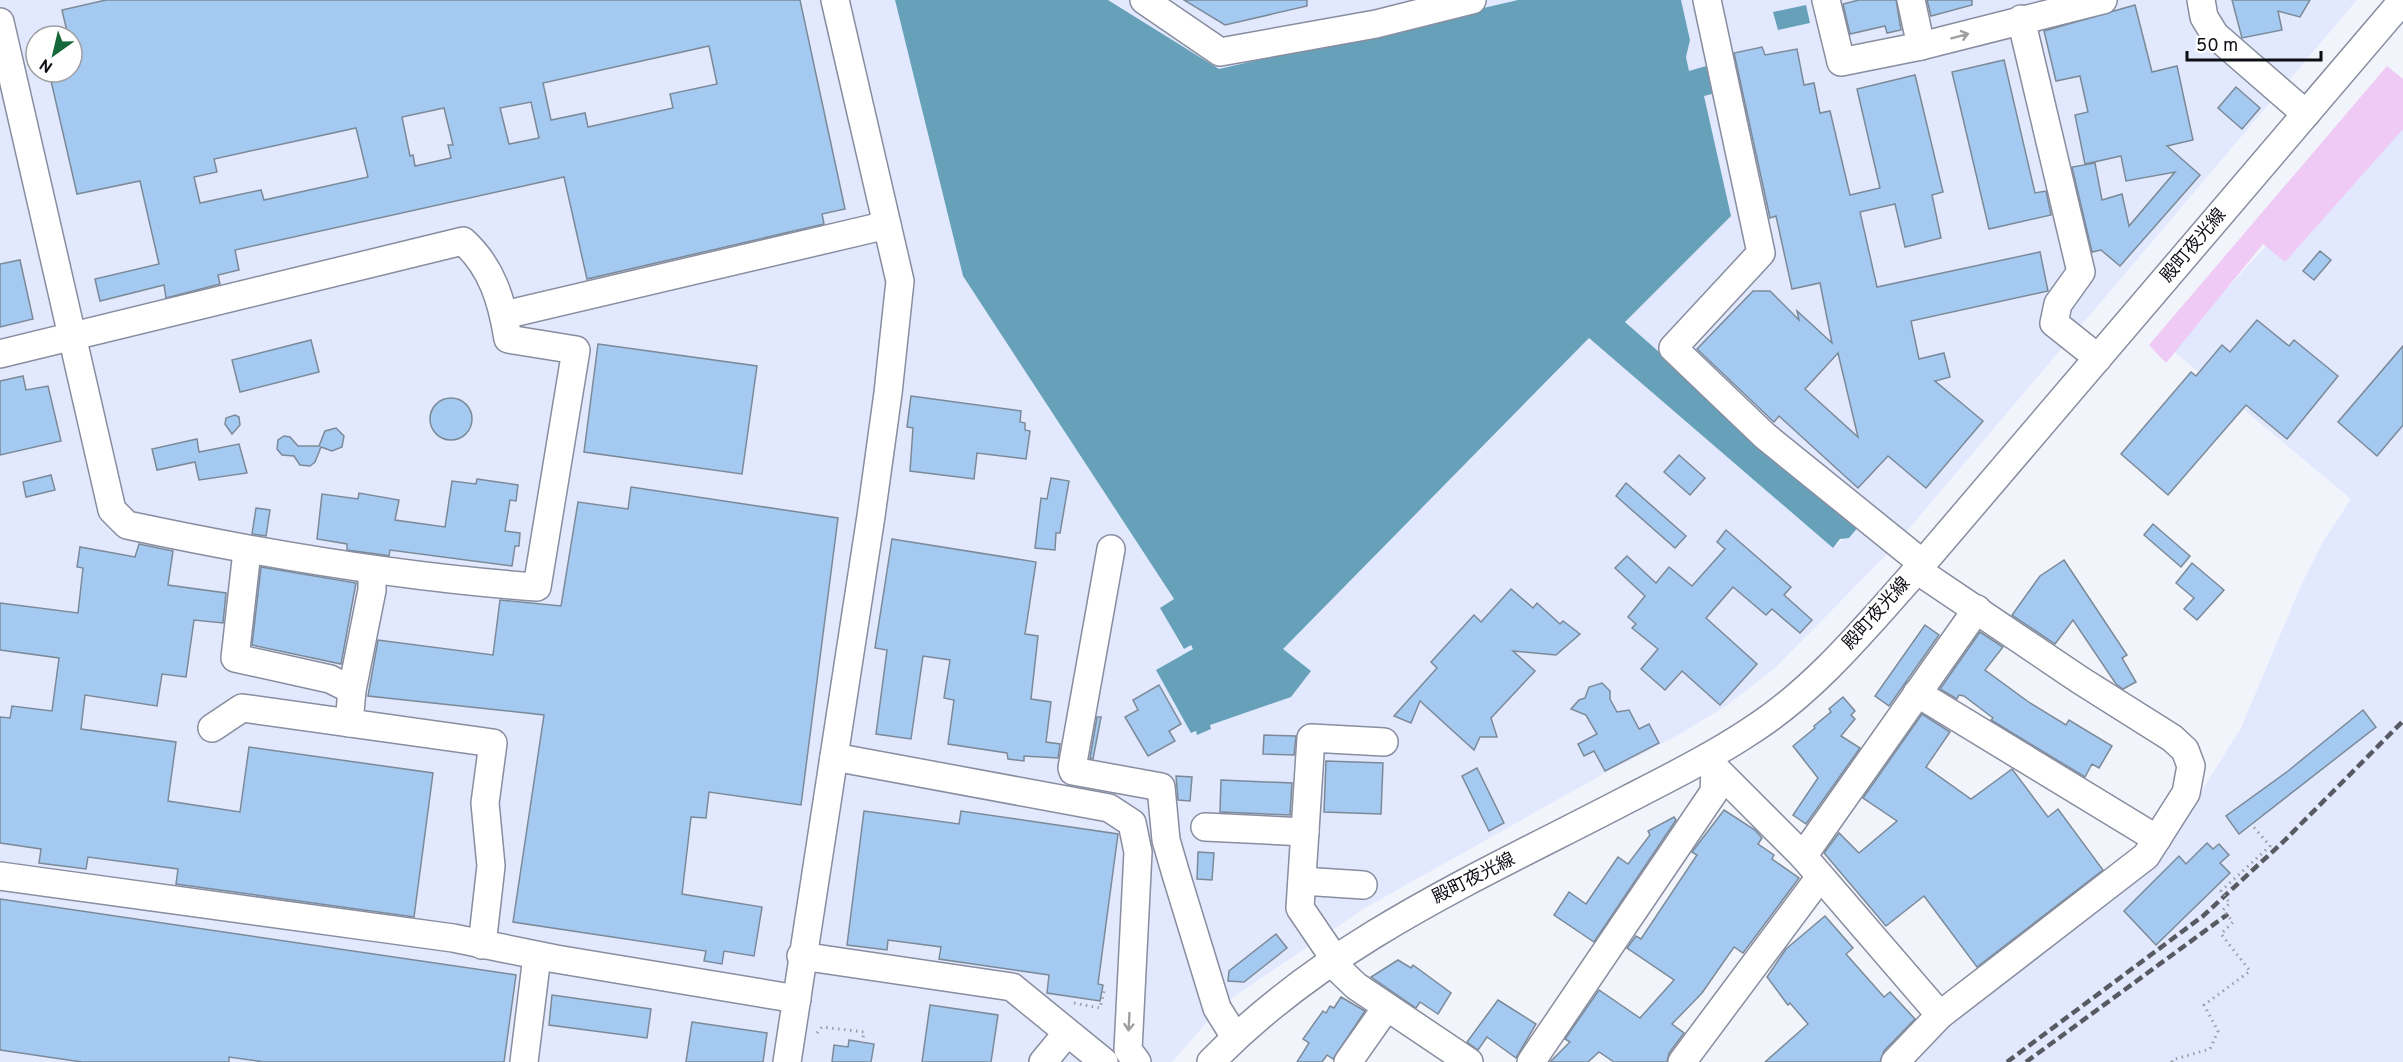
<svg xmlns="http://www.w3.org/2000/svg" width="2403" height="1062" font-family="Overpass,'Noto Sans JP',sans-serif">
	<rect width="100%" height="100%" fill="#f2f4fc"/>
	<!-- built -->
	<g fill="#e2e8fe" fill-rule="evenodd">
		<path d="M 0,0 L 895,0 L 963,276 L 1174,600 L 1161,608 L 1183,649 L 1191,645 L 1193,649 L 1157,670 L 1192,733 L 1211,728 L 1209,725 L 1276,700 L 1291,697 L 1282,649 L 1589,338 L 1833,548 L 1858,527 L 1625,322 L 1731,216 L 1703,95 L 1719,92 L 1689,72 L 1686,57 L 1690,40 L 1681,0 L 2357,0 L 1890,551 L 1774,669 L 1726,706 L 1673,738 L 1605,773 L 1365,908 L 1223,1004 L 1172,1062 L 0,1062 ZM 36,36 L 72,36 L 72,72 L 36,72 Z"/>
		<path d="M 1108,0 L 1518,0 L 1219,69 Z"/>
		<path d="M 2403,98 L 2403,1062 L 1908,1062 L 1960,1007 L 2191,808 L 2241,728 L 2302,583 L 2323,542 L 2351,499 L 2171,349 Z"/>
	</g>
	<!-- green -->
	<path fill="#efcaf4" d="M 2387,66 L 2403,79 L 2403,129 L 2285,262 L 2263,244 L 2166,363 L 2149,345 Z"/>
	<!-- water -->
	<g fill="#67a1b9">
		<path d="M 895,0 L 1108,0 L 1219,69 L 1518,0 L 1681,0 L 1690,40 L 1686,57 L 1689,71 L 1713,64 L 1720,92 L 1704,96 L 1731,216 L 1625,322 L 1858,527 L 1849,538 L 1840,539 L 1833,548 L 1589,338 L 1283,649 L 1311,671 L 1291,697 L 1210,725 L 1211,729 L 1197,735 L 1196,731 L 1191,733 L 1156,670 L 1193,649 L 1191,645 L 1184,649 L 1160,608 L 1174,599 L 963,276 Z"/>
		<path d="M 1806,5 L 1810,23 L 1778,30 L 1773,12 Z"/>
	</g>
	<!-- building -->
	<g fill="#a4caf2" stroke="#7c8a98" stroke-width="1.5" fill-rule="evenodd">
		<path d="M 106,0 L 800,0 L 845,209 L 822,214 L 824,224 L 587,279 L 564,177 L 235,250 L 239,270 L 218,275 L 220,284 L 166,298 L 164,285 L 100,301 L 95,279 L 159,264 L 140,181 L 77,194 L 49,72 L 72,72 L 72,36 L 68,36 L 62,10 ZM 709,46 L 717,84 L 670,94 L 673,108 L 588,127 L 585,113 L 551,120 L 543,83 ZM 531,102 L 539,138 L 509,144 L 500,108 ZM 444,108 L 453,145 L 448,145 L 451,158 L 415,166 L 413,155 L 410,156 L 402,117 ZM 356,128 L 368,177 L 264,200 L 261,190 L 200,203 L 194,177 L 217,172 L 214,159 Z"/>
		<path d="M 1184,0 L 1307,0 L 1307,6 L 1225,25 Z"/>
		<path d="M 1859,0 L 1896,0 L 1901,30 L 1887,33 L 1885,26 L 1850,34 L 1843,4 Z"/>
		<path d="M 1927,0 L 1972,0 L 1972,5 L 1931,16 Z"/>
		<path d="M 2232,0 L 2310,0 L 2300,17 L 2278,11 L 2282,30 L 2242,38 Z"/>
		<path d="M 2135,5 L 2152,72 L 2177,66 L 2193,140 L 2167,146 L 2200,175 L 2120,266 L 2101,250 L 2092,252 L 2072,167 L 2095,163 L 2102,200 L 2122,194 L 2129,226 L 2175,172 L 2126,181 L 2121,156 L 2085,164 L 2075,115 L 2088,112 L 2080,76 L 2056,81 L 2044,31 Z"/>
		<path d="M 1762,47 L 1765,55 L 1797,49 L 1804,85 L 1814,83 L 1820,113 L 1830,111 L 1850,195 L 1880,188 L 1857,89 L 1915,75 L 1943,192 L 1932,195 L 1941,238 L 1905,247 L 1895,204 L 1860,212 L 1877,287 L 2040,252 L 2048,291 L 1911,321 L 1919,359 L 1944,353 L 1950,377 L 1935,381 L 1983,421 L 1926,488 L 1888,456 L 1858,488 L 1779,416 L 1774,422 L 1697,349 L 1753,291 L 1770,291 L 1799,320 L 1797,311 L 1832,343 L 1820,283 L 1792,289 L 1776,216 L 1770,218 L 1734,53 ZM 1838,353 L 1858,437 L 1805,389 Z"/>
		<path d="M 2004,60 L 2035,193 L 2046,191 L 2051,215 L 1989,229 L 1952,72 Z"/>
		<path d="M 2236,87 L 2260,108 L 2242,129 L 2218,108 Z"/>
		<path d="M 2320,251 L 2331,260 L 2314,280 L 2303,271 Z"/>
		<path d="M 20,260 L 33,319 L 0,327 L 0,264 Z"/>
		<path d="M 2257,320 L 2289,346 L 2294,340 L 2338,376 L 2287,439 L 2246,405 L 2168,495 L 2121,454 L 2191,372 L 2196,376 L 2222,345 L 2230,352 Z"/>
		<path d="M 311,340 L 319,372 L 240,392 L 232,360 Z"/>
		<path d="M 598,344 L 757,366 L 742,474 L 584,452 Z"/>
		<path d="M 2403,346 L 2403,425 L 2377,456 L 2338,422 Z"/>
		<path d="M 23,376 L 26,390 L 48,386 L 61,441 L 0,455 L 0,381 Z"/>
		<path d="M 911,396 L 1021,411 L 1020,422 L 1025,423 L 1025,430 L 1030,431 L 1026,459 L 977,453 L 974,479 L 910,471 L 913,428 L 907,427 Z"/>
		<circle cx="451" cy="419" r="21"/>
		<path d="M 235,415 L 239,417 L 240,425 L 232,434 L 225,424 L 226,418 Z"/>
		<path d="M 336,428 L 344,436 L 342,447 L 332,451 L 321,447 L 315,462 L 310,466 L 300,465 L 294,456 L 282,455 L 277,449 L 278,440 L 284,436 L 290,437 L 298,446 L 319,446 L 325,431 Z"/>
		<path d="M 197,439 L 199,452 L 239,444 L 247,473 L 199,480 L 195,462 L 157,470 L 152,449 Z"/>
		<path d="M 1679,455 L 1705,478 L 1690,495 L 1664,472 Z"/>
		<path d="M 51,475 L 55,490 L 26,497 L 23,482 Z"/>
		<path d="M 1051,478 L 1069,481 L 1060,533 L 1056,533 L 1055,550 L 1035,548 L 1041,498 L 1047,499 Z"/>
		<path d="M 477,479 L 518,485 L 516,501 L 510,500 L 505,531 L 520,533 L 519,546 L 515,546 L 512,566 L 390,550 L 389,556 L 384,555 L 347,550 L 347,544 L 317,539 L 322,494 L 358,499 L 359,493 L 399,500 L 395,520 L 445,527 L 452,481 L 476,484 Z"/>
		<path d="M 1626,483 L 1686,536 L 1675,548 L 1616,496 Z"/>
		<path d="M 631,487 L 838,518 L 801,805 L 709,792 L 706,818 L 691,817 L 682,894 L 762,907 L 754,956 L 724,951 L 722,964 L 704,961 L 706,951 L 513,922 L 544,715 L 368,696 L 378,640 L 493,655 L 500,600 L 561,606 L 578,502 L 628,509 Z"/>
		<path d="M 256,508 L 270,510 L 266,536 L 252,534 Z"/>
		<path d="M 2153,524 L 2190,556 L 2181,567 L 2144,535 Z"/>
		<path d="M 1726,530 L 1791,587 L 1784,595 L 1812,620 L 1800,633 L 1772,609 L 1766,615 L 1733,587 L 1706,618 L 1757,664 L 1720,705 L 1682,671 L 1665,690 L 1641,669 L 1658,649 L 1632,628 L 1636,624 L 1628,617 L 1645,596 L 1615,568 L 1627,556 L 1656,583 L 1669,567 L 1692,586 L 1725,549 L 1717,542 Z"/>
		<path d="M 892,539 L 1036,562 L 1025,634 L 1038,636 L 1031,699 L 1051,702 L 1046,742 L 1060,744 L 1058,758 L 1024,756 L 1024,761 L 1008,759 L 1007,753 L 948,744 L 954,700 L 944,698 L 950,660 L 923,656 L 911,739 L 876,734 L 887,650 L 875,648 Z"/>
		<path d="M 139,544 L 173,551 L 168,585 L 226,593 L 223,623 L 194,620 L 186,677 L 162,674 L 157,706 L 85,695 L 81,729 L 176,742 L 168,801 L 240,812 L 249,747 L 433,773 L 414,917 L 176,884 L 178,869 L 88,857 L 86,869 L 39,863 L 41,849 L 0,843 L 0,717 L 10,718 L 12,706 L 52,711 L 59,658 L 0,650 L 0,603 L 78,613 L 83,568 L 77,567 L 80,547 L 135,557 Z"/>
		<path d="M 2064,560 L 2127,655 L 2122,658 L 2136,682 L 2123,689 L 2116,684 L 2073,620 L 2055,644 L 2012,615 L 2040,576 Z"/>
		<path d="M 2192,563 L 2224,590 L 2197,620 L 2184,609 L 2194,598 L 2176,583 Z"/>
		<path d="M 261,567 L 356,583 L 341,664 L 252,645 Z"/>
		<path d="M 1511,589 L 1533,608 L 1537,603 L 1560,624 L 1563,621 L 1580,634 L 1556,655 L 1513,651 L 1535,671 L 1491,718 L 1497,737 L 1480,737 L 1474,750 L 1420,701 L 1411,723 L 1394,716 L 1437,668 L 1431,662 L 1474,615 L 1481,622 Z"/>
		<path d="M 1925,625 L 1939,635 L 1889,706 L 1875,696 Z"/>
		<path d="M 1980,632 L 2003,647 L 1985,670 L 2030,703 L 2066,725 L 2069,720 L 2112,746 L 2099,768 L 2092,764 L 2085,777 L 1991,720 L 1993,718 L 1964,696 L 1959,695 L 1957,699 L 1940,689 Z"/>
		<path d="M 1602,683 L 1610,691 L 1610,699 L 1617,712 L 1629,710 L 1639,729 L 1649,724 L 1659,743 L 1605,771 L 1594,751 L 1584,756 L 1578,744 L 1597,734 L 1586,715 L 1571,709 L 1579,700 L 1585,698 L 1589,687 Z"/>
		<path d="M 1159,685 L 1181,724 L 1169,731 L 1175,741 L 1148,756 L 1125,717 L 1138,710 L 1133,700 Z"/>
		<path d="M 1843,697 L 1855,711 L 1851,715 L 1855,719 L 1841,736 L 1860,748 L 1806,824 L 1793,815 L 1818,778 L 1793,746 L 1815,728 L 1814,726 L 1831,712 L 1829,709 Z"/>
		<path d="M 2363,710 L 2376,727 L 2239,834 L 2226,816 L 2288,771 Z"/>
		<path d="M 1922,714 L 1950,732 L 1926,767 L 1971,799 L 2012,769 L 2048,817 L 2058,809 L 2103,870 L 1977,967 L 1924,896 L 1886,926 L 1824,853 L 1839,833 L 1859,853 L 1897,821 L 1863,798 Z"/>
		<path d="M 1097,717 L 1101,717 L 1093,759 L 1090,758 Z"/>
		<path d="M 1264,735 L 1296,736 L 1294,755 L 1263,754 Z"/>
		<path d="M 1326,761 L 1383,763 L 1381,814 L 1324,812 Z"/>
		<path d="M 1477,768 L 1504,823 L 1489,831 L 1462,776 Z"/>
		<path d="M 1176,776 L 1192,777 L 1190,801 L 1178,800 Z"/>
		<path d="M 1221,780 L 1292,783 L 1290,815 L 1220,812 Z"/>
		<path d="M 1724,810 L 1755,830 L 1762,838 L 1758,844 L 1774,855 L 1772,859 L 1799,878 L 1743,953 L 1734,947 L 1702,993 L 1672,1024 L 1684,1033 L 1669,1053 L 1667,1062 L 1614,1062 L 1599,1052 L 1588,1062 L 1550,1062 L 1570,1042 L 1565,1039 L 1599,990 L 1640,1018 L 1674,980 L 1627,948 L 1636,936 L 1641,939 L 1697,855 L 1692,852 Z"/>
		<path d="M 864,811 L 959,824 L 961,811 L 1118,834 L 1098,984 L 1103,985 L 1100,1001 L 1047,993 L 1049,975 L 939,959 L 941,947 L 888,940 L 887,950 L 847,945 Z"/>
		<path d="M 1674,817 L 1676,820 L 1594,942 L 1554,915 L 1569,892 L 1586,904 L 1618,857 L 1628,864 L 1650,835 L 1648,831 Z"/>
		<path d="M 2207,843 L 2213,849 L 2219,844 L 2229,855 L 2220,863 L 2230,873 L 2156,945 L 2124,911 L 2179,856 L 2186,864 Z"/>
		<path d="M 1198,852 L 1214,853 L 1212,880 L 1197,879 Z"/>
		<path d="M 0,899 L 516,975 L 504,1062 L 264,1062 L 229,1057 L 229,1062 L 82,1062 L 0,1050 Z"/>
		<path d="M 1825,916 L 1853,948 L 1846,954 L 1884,997 L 1890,992 L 1915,1019 L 1884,1051 L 1880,1062 L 1765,1062 L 1808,1024 L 1790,1003 L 1788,1005 L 1767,977 L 1786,949 Z"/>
		<path d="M 1276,934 L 1287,948 L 1244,982 L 1228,981 L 1229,971 Z"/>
		<path d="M 1398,960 L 1411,968 L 1413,965 L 1451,993 L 1438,1014 L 1420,1002 L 1416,1008 L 1371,977 Z"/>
		<path d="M 552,995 L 651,1009 L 647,1038 L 549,1025 Z"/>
		<path d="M 1341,997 L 1365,1011 L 1333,1059 L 1327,1055 L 1322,1062 L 1297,1062 L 1309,1043 L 1303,1039 L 1323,1011 L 1326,1013 L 1330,1006 L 1334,1008 Z"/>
		<path d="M 1498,1000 L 1536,1024 L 1516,1058 L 1487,1037 L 1478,1050 L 1467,1042 Z"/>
		<path d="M 930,1005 L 998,1015 L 991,1062 L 922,1062 Z"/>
		<path d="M 692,1022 L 767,1033 L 763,1062 L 686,1062 Z"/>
		<path d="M 849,1040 L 874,1044 L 871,1062 L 832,1062 L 834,1045 L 848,1047 Z"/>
	</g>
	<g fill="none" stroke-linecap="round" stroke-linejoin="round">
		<defs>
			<g id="minor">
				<path d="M 1144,0 L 1220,52 L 1376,24 L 1472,0"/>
				<path d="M 1707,0 L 1761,253 L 1673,348 L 1765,436 L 1922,563"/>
				<path d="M 1826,0 L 1841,62 L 1921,46 L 2103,0"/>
				<path d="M 1911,0 L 1921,46"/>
				<path d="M 2201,0 L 2204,17 L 2215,35 L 2306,114"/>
				<path d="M 2021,19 L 2081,272 L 2058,304 L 2054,323 L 2098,358"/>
				<path d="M 0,22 L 112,510 L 127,525 C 263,554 398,577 537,587 L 576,350 L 508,339 C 502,301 492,267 463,241 C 309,279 155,317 0,354"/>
				<path d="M 504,315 L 887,225"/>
				<path d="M 1111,549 L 1072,768 L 1073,771 L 1161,787 L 1166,840 L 1175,871 L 1217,1008 L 1235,1037"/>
				<path d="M 247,551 L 235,658 L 330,679 L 352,690 L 349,723"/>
				<path d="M 352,690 L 372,590 L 372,570"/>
				<path d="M 1917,693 L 2157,839"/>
				<path d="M 212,728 L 242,708 L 493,743 L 485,803 L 491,866 L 482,945"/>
				<path d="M 834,757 L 1109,808 L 1132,823 L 1138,852 L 1128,1050 L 1137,1062"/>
				<path d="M 1708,757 L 1715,768 L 1803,856 L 1940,1015"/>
				<path d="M 1205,827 L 1305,832"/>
				<path d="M 1803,856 L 1977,609"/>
				<path d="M 0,876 L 453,938 L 556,959 L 797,999"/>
				<path d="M 1302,881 L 1363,885"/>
				<path d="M 801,956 L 1012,987 L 1104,1062"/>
				<path d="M 1334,958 L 1300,908 L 1311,738 L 1384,742"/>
				<path d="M 1330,961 L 1356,986 L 1469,1062"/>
				<path d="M 524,1062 L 537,956"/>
				<path d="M 787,1062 L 871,516 L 888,393 L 900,281 L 835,0"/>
				<path d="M 1043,1062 L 1067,1033"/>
				<path d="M 1211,1062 C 1328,941 1483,875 1630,798 C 1671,777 1713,756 1752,730 C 1816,689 1867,626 1917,570 L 2403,0"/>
				<path d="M 1348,1062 L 1386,1008"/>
				<path d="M 1531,1062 L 1714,792 L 1715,768"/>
				<path d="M 1682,1062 L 1820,877"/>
				<path d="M 1895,1062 L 1940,1015 L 2146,856 L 2186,793 L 2191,766 L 2185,750 L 2172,738 L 2080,680 L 1917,570"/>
			</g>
		</defs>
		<!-- minor casing -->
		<use href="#minor" stroke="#888d9f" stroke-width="30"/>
		<!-- path -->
		<g stroke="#9c9ea5" stroke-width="3" stroke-dasharray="1.5 4.5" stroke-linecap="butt">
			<path d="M 1074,1003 L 1100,1008 L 1104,991"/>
			<path d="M 817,1033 L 822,1027 L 864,1032 L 862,1044"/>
		</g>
		<!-- minor -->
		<use href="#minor" stroke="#fff" stroke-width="27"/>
		<!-- rail -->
		<g stroke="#585a61" stroke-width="4.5" stroke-dasharray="9 4.5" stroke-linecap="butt">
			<path d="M 2007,1062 L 2203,916 L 2283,842 L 2403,721"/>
			<path d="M 2026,1062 L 2228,914"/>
		</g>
		<!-- path-bridge -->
		<path stroke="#9c9ea5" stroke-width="3" stroke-dasharray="1.5 4.5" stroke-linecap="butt" d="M 2172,1062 L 2172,1060 L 2210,1049 L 2218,1031 L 2204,1005 L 2250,971 L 2221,934 L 2233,922 L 2223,910 L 2230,903 L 2221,891 L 2270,846 L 2252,825"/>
	</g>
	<!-- one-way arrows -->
	<defs><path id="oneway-shaft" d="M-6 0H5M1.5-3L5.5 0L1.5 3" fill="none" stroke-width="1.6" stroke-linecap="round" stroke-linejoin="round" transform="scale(1.5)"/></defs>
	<g stroke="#9e9fa1">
		<use href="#oneway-shaft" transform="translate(1960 36) rotate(-15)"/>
		<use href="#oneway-shaft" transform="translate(1129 1022) rotate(93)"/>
	</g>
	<g text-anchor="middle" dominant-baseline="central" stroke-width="5" stroke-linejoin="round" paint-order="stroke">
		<!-- street labels -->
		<g font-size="18" fill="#0d0f15" stroke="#fff">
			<text transform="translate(2194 246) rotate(-50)">殿町夜光線</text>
			<text transform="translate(1877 614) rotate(-48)">殿町夜光線</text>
			<text transform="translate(1474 879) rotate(-27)">殿町夜光線</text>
		</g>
	</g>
	<!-- north arrow -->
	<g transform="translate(54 54) rotate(214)"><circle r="28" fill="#ffffff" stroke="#9e9fa1" stroke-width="1.5"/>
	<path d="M0-4.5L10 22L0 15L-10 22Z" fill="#156839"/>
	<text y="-9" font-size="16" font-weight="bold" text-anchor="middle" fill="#0d0f15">N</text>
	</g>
	<!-- scale -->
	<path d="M2187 51v9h134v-9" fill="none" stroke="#0d0f15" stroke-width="3"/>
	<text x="2196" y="51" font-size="18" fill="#0d0f15" stroke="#ffffff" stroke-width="4.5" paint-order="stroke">50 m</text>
</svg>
